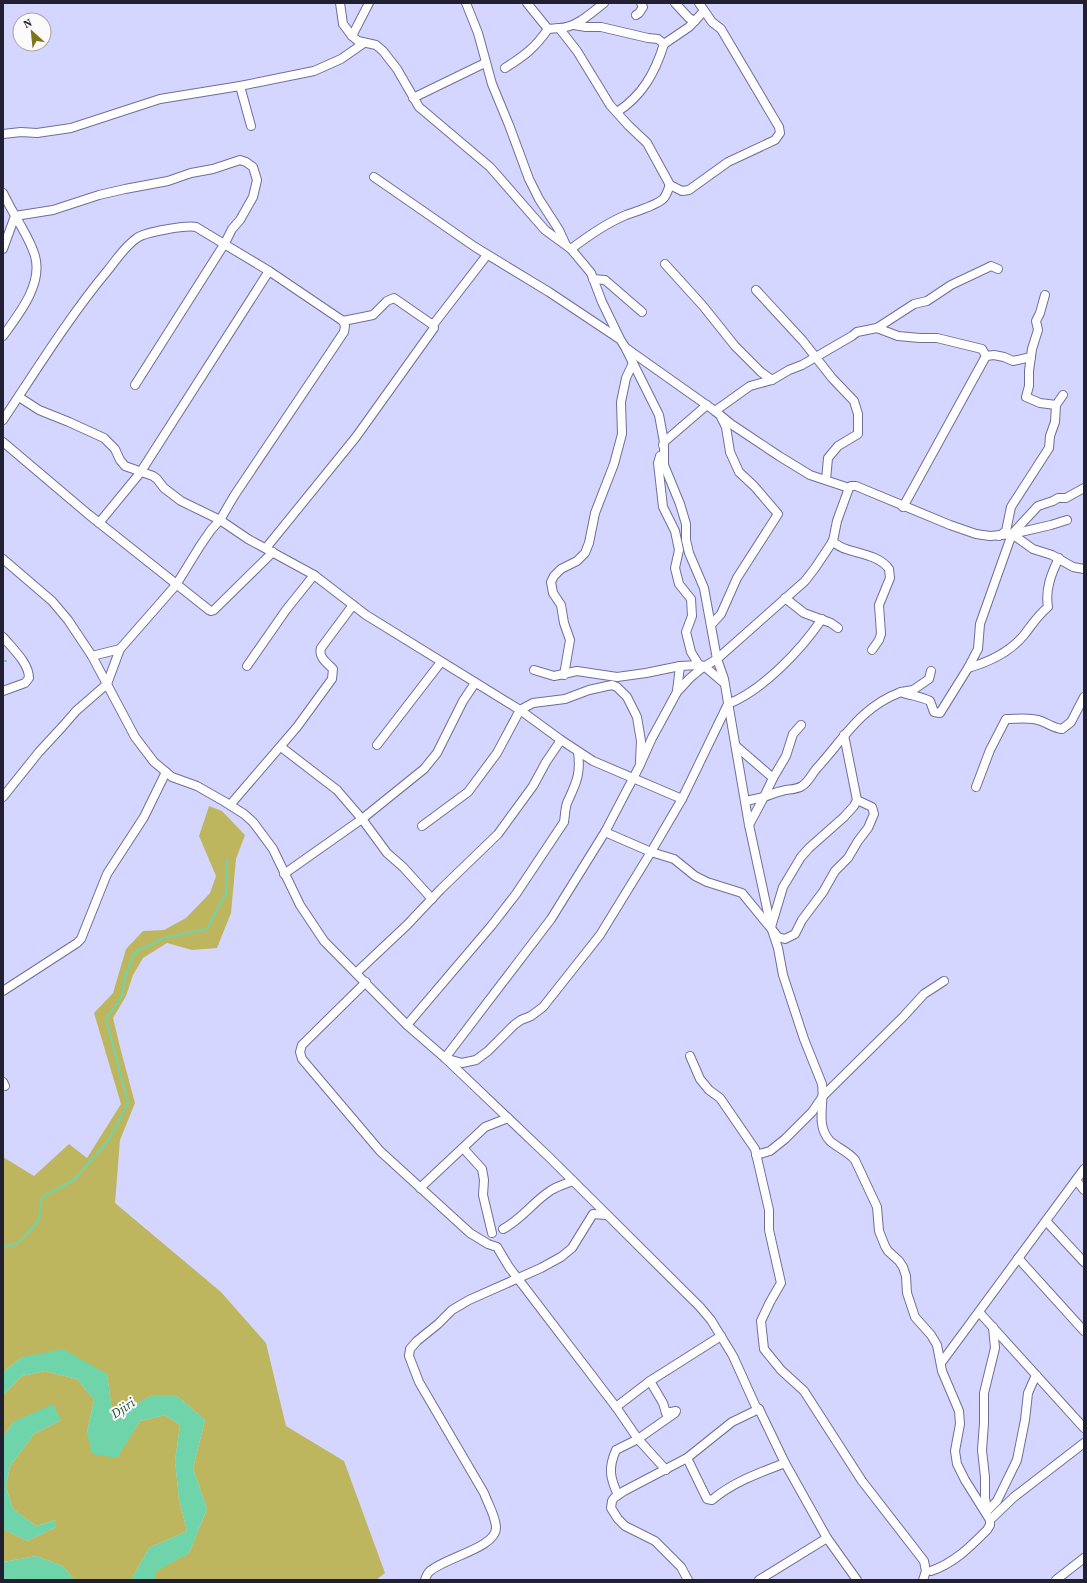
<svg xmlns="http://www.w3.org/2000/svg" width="1087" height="1583" font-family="'Source Serif 4',serif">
	<rect width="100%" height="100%" fill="#d5d6ff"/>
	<!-- green -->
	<g fill="#beb65f">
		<path d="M 209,806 L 222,811 L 245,835 L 236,859 L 231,913 L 217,948 L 192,950 L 167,943 L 143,958 L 133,975 L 126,996 L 113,1018 L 121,1051 L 135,1103 L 120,1140 L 115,1203 L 221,1292 L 266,1343 L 286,1426 L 344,1461 L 385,1573 L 376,1580 L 154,1580 L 156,1571 L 189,1553 L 207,1509 L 193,1468 L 205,1420 L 176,1395 L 152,1395 L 113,1418 L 107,1374 L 22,1357 L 3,1372 L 3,1157 L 34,1176 L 69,1144 L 87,1158 L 121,1104 L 94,1013 L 113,993 L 126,949 L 143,931 L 164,930 L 186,918 L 210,893 L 216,876 L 199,836 Z"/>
		<path d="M 45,1371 L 77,1379 L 94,1400 L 87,1433 L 117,1457 L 140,1421 L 165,1415 L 180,1425 L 175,1461 L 179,1499 L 187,1531 L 149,1548 L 131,1580 L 74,1580 L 63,1566 L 36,1556 L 3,1562 L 3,1529 L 27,1541 L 56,1527 L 56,1520 L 36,1526 L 13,1509 L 6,1487 L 10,1466 L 34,1434 L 61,1420 L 13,1422 L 3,1437 L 3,1395 L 22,1376 Z"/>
	</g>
	<!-- water -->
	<g fill="#6fd4a9">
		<path d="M 63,1349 L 107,1374 L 113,1417 L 152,1395 L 176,1395 L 205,1420 L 193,1468 L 207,1509 L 189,1553 L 157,1571 L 154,1580 L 131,1580 L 149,1548 L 187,1531 L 179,1499 L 175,1461 L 180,1425 L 165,1415 L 140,1421 L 117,1458 L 92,1454 L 87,1433 L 94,1400 L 77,1379 L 45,1371 L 22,1376 L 3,1395 L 3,1372 L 22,1357 Z"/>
		<path d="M 53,1404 L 61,1420 L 34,1434 L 10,1466 L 6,1487 L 13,1509 L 36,1526 L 56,1520 L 56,1527 L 27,1541 L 3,1529 L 3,1437 L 13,1422 Z"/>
		<path d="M 36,1556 L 63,1566 L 74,1580 L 52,1580 L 51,1579 L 3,1580 L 3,1562 Z"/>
	</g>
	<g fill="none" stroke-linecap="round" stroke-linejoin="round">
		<!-- stream -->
		<g stroke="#6fd4a9" stroke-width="2">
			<path d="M 3,661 L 6,661"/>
			<path d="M 3,1247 L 18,1243 L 38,1222 L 42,1197 L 74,1180 L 108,1141 L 128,1103 L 106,1019 L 122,996 L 125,976 L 135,952 L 165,938 L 207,929 L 226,893 L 227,860"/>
		</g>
		<defs>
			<g id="street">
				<path d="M 340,3 L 343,24 L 352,36 L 358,41 L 376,45 L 383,51 L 397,69 L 419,107 L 490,167 L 545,230 L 571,249 L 591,273 L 602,302 L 620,339 L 625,347 L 659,415 L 664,442 L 664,465 L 680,504 L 686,524 L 686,540 L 689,553 L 704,588 L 717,659 L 724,679 L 749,825 L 771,927 L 778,948 L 783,975 L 804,1039 L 822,1084 C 825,1103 815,1125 830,1141 C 838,1148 849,1152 855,1160 L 877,1207 L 879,1231 L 885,1246 L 888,1251 L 899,1261 L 903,1267 L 906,1276 L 907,1293 L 915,1317 L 931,1335 L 937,1345 L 942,1371 L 959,1411 L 960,1424 L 955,1451 L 957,1464 L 965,1480 L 990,1520 L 990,1525 L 987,1530 C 969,1548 954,1563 931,1571"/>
				<path d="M 466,3 L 478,33 L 492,84 L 509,125 L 529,179 L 539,199 L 559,230 L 565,243"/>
				<path d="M 527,3 L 548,29 L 559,28 L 577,51 L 610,105 L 628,125 L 647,143 L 670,185 L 682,191 L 689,190 L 728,162 L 775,140 L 780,133 L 779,127 L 721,29 L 712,22 L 699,3"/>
				<path d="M 675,3 L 689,18 L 695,21"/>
				<path d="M 636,15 L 639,13 L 643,7 L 641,3"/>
				<path d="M 574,25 L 586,27 L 601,27 L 648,38 L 658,39 L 664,44 C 655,73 642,96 617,112"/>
				<path d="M 559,28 C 576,28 591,13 604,3"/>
				<path d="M 352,36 L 369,3"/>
				<path d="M 664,44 L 689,27 L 704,11"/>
				<path d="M 505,68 C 524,56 535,48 548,29"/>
				<path d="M 240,86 L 251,126"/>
				<path d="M 413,98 L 485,63"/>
				<path d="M 3,134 L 21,132 L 37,133 L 71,128 L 160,99 L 240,86 L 314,71 L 341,59 L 364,43"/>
				<path d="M 374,177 L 475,247 L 549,292 L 618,338"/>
				<path d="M 3,193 C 7,201 11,209 16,217 C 23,230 31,242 35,256 C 43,284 19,314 3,336"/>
				<path d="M 3,249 L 15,216 L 53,210 L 99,195 L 125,189 L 168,181 L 191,173 L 213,169 L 240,160 L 246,162 L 253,167 L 257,180 L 253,197 L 240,220 L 232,229 L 225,243 L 135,385"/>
				<path d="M 571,249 C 588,236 607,223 626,215 C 637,211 655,206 663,199 C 667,195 668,189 670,185"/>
				<path d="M 665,264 L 703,306 L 735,346 L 761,372 L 772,380"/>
				<path d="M 593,279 L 605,280 L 642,312"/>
				<path d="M 756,290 L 803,341 L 832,378 L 854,401 L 858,414 L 858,434 L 838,446 L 828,458 L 826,480"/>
				<path d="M 1045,295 L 1040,313 L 1036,321 L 1038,330 L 1032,349 L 1029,371 L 1029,386 L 1026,397 L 1040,403 L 1056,405 L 1063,395"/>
				<path d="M 433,325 L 487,255"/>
				<path d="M 877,328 L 898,336 L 920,338 L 937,338 L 982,349 L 986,356 L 903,507"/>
				<path d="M 626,348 L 715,411 L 731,424 L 779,456 L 810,475 L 849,488"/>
				<path d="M 986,356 L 994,355 L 1004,357 L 1013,361 L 1031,357"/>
				<path d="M 19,397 L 39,410 L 69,422 L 104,438 L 115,449 L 120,460 L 125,466 L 153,476 L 157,479 L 164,488 L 181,501 L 220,520 L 248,539 L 314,575 L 366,615 L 520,710 L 561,740 L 593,761 L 682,799"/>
				<path d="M 715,411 L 750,386 L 772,380 L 789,370 L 802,365 L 852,336 L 857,332 L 877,328 L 914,304 L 927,301 L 951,285 L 987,268 L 991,266 L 998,269"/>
				<path d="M 3,420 C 37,369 69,317 108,270 C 117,259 125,246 137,238 C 145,232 186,225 196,227 L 269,271 L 343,321 L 345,326 L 344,332 L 234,496 L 220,520 L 211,530 L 200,546 L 176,585 L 120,649 L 92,656"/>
				<path d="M 3,442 L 88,514 L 209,610 L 211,611 L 214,610 L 273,552"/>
				<path d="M 663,445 L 664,442 L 707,405"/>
				<path d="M 660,456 L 658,463 L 663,507 L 675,531 L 679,550 L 675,568 L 679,584 L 691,599 L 692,616 L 686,632 L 691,652 L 699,665"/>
				<path d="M 99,523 L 140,473 L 269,271"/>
				<path d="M 1012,534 L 1033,549 L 1052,555 L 1073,567 L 1084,569"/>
				<path d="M 999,536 L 1006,531 L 1011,507 L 1049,448 L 1050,436 L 1055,422 L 1056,405"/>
				<path d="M 832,542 C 837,544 841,548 846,549 C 860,554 880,556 889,569 L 890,578 L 879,605 L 881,634 L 879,640 L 872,650"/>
				<path d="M 266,548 L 356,437 L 434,328 L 433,325 L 394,298 L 387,301 L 373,315 L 343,321"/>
				<path d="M 1059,558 C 1051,574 1045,590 1048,607 C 1037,616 1032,625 1024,635 C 1010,652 989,662 968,668 L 978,649 L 980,624 L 1012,534 L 1038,506 L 1053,501 L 1058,498 L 1066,498 L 1084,488"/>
				<path d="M 3,559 L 52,601 L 68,620 L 92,656 L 135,737 L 154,762 L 172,777 L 197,786 L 225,802 L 244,814 L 253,822 L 273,849 L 300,905 L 324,941 L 407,1025 L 445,1058 L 550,1158 L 700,1307 L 711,1320 L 733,1356 L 756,1407 L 759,1409 L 785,1463 L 827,1538 L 857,1580"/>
				<path d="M 785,598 L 804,613 L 831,623 L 838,628"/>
				<path d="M 711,625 L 721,614 L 737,578 L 778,514 L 754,486 L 739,472 L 730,452 L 726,427 L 721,417"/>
				<path d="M 3,637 C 12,648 29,663 29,678 L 25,683 L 3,691"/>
				<path d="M 247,666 L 286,610 L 314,575"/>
				<path d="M 534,670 L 554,676 L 577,671 L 617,677 L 646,673 L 680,666 L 699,665 L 704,666 L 724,683"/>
				<path d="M 931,671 L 929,679 L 913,690 L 901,692 C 911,696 920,696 930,701 L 934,712 L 940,713 L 968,668"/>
				<path d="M 564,675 L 570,640 L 564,623 L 561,605 L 553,593 L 551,582 L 554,576 L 561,569 L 577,561 L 585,553 L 589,543 L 595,513 L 614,464 L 622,434 L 621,402 L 626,378 L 633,363"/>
				<path d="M 677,691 L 680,666"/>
				<path d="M 377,745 L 441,662"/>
				<path d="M 736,746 L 773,778 L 764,797 L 746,801"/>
				<path d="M 281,747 L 337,790 L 362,819 L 387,853 L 403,867 L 432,899"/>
				<path d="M 773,778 L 786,756 L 793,734 L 801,725"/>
				<path d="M 976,787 L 990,750 L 1006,719 C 1017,719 1031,717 1041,721 C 1049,724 1054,728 1062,729 L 1071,722 L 1084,697"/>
				<path d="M 3,797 L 39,752 L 63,726 L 76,711 L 107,684 L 120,649"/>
				<path d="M 230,805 L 297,727 L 332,679 L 333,669 C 327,663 318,657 321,648 L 353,605"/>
				<path d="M 749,825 L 764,797 C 770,795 776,792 782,791 C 788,789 796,790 802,786 C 809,782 812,773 818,767 C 845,737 861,707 901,692"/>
				<path d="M 422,826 L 468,792 L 497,753 L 520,710 L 533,703 L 565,699 L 589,690 L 607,686 L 612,685 L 617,687 L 627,697 L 637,717 L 641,741 L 640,761"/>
				<path d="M 605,832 L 651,852 L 674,859 L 695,876 L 707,882 L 742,893 L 778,937 L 785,939 L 795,934 L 802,920 L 823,892 L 835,871 L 848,858 L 858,841 L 868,828 L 874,814 L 872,807 L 857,800"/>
				<path d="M 284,874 L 362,819 L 424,769 L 437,753 L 463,701 L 475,683"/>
				<path d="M 771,927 L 783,887 L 801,857 L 809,848 L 844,817 L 854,806 L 857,800 L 844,735"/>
				<path d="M 356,973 L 407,925 L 441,889 L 498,834 L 533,786 L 546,762 L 561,740"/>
				<path d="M 366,982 L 302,1045 L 300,1052 L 302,1059 L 380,1151 L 470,1233 L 488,1244 L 497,1247 L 509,1267 L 616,1407 L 638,1439 L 666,1470"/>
				<path d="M 3,991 L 77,943 L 81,939 L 107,874 L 144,817 L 166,772"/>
				<path d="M 407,1025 L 492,925 L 516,894 L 564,822 C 565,816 565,809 567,803 C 576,783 581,775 578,752"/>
				<path d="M 690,1056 L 700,1079 L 709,1090 L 720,1098 L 755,1149 L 769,1210 L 769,1230 L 781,1283 L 770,1302 L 761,1321 L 764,1349 L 781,1370 L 804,1391 L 862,1481 L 924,1561 L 926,1571 L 923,1580"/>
				<path d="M 445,1058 L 551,919 L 605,832 L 639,767 L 652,738 L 677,692 L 690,678 L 702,668 L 717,659 L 805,581 L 815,568 L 833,541 L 837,521 L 849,488 L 851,486 L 856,486 L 950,525 L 976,534 L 990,536 L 1012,534 L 1051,525 L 1067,520"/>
				<path d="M 448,1059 L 462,1063 L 476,1060 L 488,1051 L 514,1025 L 521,1020 L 531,1016 L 543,1007 L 600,935 L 651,852 L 682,799 L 728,704 C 763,690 801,650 822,619"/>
				<path d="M 3,1082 L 5,1086"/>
				<path d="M 463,1148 L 482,1169 L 484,1180 L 483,1195 L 492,1233"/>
				<path d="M 756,1155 L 770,1151 L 785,1139 L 812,1112 L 823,1096 L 903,1017 L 924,994 L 944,981"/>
				<path d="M 1076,1180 L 1084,1190"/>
				<path d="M 420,1188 L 485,1127 L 508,1118"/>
				<path d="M 1046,1221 L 1084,1262"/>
				<path d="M 503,1229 C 522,1219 533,1202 550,1191 C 557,1186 565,1184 573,1181"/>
				<path d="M 1018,1258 L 1084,1331"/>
				<path d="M 979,1312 L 1084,1428"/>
				<path d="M 941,1363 L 1084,1169"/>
				<path d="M 616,1407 L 650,1381 L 721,1336"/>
				<path d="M 687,1458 L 707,1499 L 712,1500 C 733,1482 759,1473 785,1463"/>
				<path d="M 618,1495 C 610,1478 608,1468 616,1450 L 638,1439 L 675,1413 L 676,1411 L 666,1413 L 663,1403 L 650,1381"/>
				<path d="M 987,1510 L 985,1498 L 985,1477 L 982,1450 L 984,1423 L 984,1393 L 995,1348 L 993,1327"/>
				<path d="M 986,1512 L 997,1501 L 1017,1460 L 1025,1420 L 1028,1393 L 1036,1375"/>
				<path d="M 990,1520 L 1014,1497 L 1084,1443"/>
				<path d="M 425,1580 C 426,1577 427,1574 429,1572 C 443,1558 496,1548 496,1528 C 496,1517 488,1504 484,1493 L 419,1382 L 409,1356 L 410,1349 L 417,1341 L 438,1324 L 452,1310 L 469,1300 L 541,1268 L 561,1257 L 572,1248 L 593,1214 L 606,1215"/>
				<path d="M 688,1580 L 681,1567 L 655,1541 L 625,1526 L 618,1519 L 611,1508 L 612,1501 L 614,1498 L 624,1491 L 687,1458 L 732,1422 L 759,1409"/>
				<path d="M 759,1580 L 827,1538"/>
				<path d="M 1056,1580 L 1084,1558"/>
			</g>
		</defs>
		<!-- street casing -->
		<use href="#street" stroke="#6e6e9b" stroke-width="10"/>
		<!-- street -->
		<use href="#street" stroke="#fff" stroke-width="8"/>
	</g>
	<g text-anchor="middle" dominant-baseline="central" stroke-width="4" stroke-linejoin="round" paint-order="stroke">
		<!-- water labels -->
		<g font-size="13" font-style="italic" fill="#224e3c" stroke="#fbfbfb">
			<text transform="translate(123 1408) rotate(-33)">Djiri</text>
		</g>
	</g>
	<!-- border -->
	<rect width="1087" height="1583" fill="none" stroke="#212033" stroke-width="8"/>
	<!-- north arrow -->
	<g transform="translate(32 32) rotate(333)"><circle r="19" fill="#fbfbfb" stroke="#a4a3ab"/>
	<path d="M0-3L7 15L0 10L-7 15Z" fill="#7d7518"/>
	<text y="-6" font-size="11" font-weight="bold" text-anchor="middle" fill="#212033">N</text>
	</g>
</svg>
